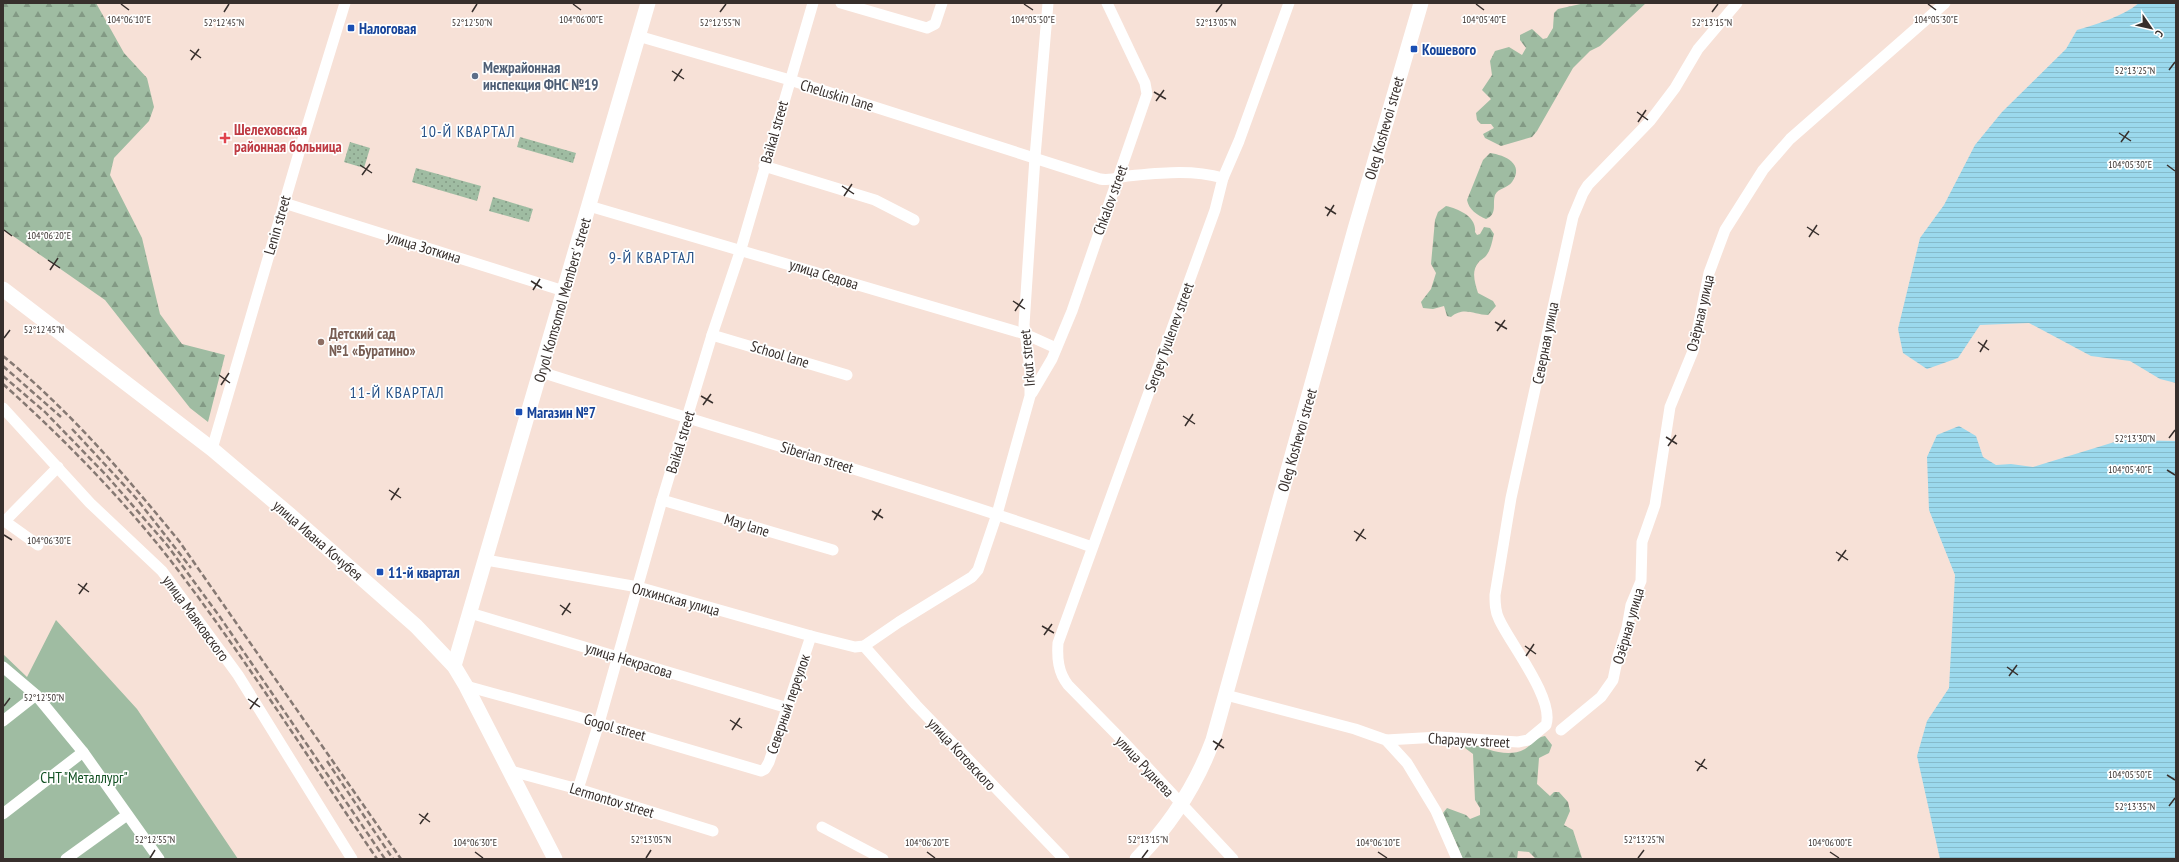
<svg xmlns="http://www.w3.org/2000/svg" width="2179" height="862" font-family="'PT Sans Narrow',sans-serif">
	<defs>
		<pattern id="forest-firs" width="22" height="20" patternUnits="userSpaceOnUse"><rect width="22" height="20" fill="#9fbca2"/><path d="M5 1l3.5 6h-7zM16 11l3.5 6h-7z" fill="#829984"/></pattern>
		<pattern id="park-dots" width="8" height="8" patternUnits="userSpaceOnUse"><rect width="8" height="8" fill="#9fbca2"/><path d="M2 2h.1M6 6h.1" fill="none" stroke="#829984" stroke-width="1.8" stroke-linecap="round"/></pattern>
		<pattern id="water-rules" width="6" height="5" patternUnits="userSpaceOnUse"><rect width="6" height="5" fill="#9bd9ed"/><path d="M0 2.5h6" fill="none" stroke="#86bbcb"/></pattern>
	</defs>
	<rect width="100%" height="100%" fill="#f7e1d7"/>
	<!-- green -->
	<path fill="#9fbca2" d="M 56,620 L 137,709 L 238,859 L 3,859 L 3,654 L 27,677 Z"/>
	<!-- forest -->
	<g fill="url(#forest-firs)">
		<path d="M 3,3 L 96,3 L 124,53 L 147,78 L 154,107 L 149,121 L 114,158 L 110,175 L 142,238 L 160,314 L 182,344 L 225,355 L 208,422 L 190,408 L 105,300 L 3,229 Z"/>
		<path d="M 1585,3 L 1646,3 L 1600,46 L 1590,51 L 1573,68 L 1537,131 L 1532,137 L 1501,146 L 1485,138 L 1483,134 L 1494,128 L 1491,124 L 1481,124 L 1477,120 L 1476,113 L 1491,99 L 1482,90 L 1492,75 L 1490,61 L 1495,51 L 1509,47 L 1522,55 L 1526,48 L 1520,40 L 1520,35 L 1532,29 L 1543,39 L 1547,38 L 1553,28 L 1554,13 L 1558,9 Z"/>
		<path d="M 1490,153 C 1505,155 1525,164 1512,182 C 1508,188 1498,188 1495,195 C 1492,204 1498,214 1486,219 C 1477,215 1469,210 1467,200 L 1483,160 Z"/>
		<path d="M 1446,206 C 1459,209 1477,217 1475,232 L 1477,235 L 1480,234 L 1484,227 L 1490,228 L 1494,234 C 1492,241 1491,251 1485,257 C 1483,259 1480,260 1478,263 C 1471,272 1475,283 1478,293 L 1493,301 L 1496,306 L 1488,315 C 1474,315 1464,306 1451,317 L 1447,316 L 1444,306 L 1433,309 L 1423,308 L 1421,302 L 1431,289 L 1436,273 L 1431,264 L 1435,220 L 1438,212 Z"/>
		<path d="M 1545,736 L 1552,745 L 1549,753 L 1539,758 L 1537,784 L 1550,796 L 1554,792 L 1559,792 L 1568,802 L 1570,811 L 1564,825 L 1573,830 L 1582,858 L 1585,859 L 1536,859 L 1529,852 L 1518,851 L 1517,859 L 1463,859 L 1443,813 L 1447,808 L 1466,815 L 1470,819 L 1480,815 L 1480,808 L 1475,800 L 1473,754 L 1465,748 L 1466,745 L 1469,744 C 1488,748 1506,759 1525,749 C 1533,744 1536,737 1545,736 Z"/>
	</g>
	<!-- park -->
	<g fill="url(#park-dots)">
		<path d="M 520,137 L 576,153 L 573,163 L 517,147 Z"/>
		<path d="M 350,142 L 370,148 L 364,168 L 344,162 Z"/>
		<path d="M 416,168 L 481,186 L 477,201 L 412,182 Z"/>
		<path d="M 493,197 L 533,209 L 529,222 L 489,211 Z"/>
	</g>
	<!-- water -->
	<g fill="url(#water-rules)">
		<path d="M 2139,3 L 2176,3 L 2176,383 L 2160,379 L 2130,361 L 2091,356 L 2029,323 L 1980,325 L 1958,358 L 1927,369 L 1903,353 L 1898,329 L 1920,238 L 1944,205 L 1975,145 L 2002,112 L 2066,49 L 2077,30 C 2097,24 2122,17 2139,3 Z"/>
		<path d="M 1959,426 L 1976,436 L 1983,457 L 1996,465 L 2011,464 L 2033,467 L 2121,440 L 2176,441 L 2176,859 L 1940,859 L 1917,756 L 1927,721 L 1949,688 L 1955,575 L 1929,510 L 1927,457 L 1937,435 Z"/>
	</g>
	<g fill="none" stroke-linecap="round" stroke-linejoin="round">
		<!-- street -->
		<g stroke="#fff" stroke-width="11">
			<path d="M 841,3 L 927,28 L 935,24 L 942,3"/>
			<path d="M 638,36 L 790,80 L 1100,179 C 1110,181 1117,178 1127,176 C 1160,173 1191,169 1223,178"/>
			<path d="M 764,166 L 875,200 L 914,220"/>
			<path d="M 284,203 L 564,291"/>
			<path d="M 589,206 L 1025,334 L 1056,348"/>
			<path d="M 712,335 L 847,375"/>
			<path d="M 541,372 C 725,431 910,483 1092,547"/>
			<path d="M 1032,393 L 1052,359 L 1072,311 L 1147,94 L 1145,83 L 1107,3"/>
			<path d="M 3,408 L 90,503 L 162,571 L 238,675 L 352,859"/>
			<path d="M 212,449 L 301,146 L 345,3"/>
			<path d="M 662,500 L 833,550"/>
			<path d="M 3,520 L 38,545"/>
			<path d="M 5,521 L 58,467"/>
			<path d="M 486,560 L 638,587 L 811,636 L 855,647 L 864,646 L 899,622 L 972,577 L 978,570 L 997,514 L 1030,396 L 1030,369 L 1024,325 L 1035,157 L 1048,3"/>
			<path d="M 470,613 L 788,708"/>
			<path d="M 864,646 L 916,705 L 1064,859"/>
			<path d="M 3,667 L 36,695 L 83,752 L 159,859"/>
			<path d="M 466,686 L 575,716 L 761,771 L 765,769 L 769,762 L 811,636"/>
			<path d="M 1226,695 L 1355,729 L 1386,740 L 1407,763 L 1436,811 L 1457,859"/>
			<path d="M 3,721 L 36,695"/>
			<path d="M 1561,730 L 1601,697 L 1613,680 L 1618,656 L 1627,628 L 1631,605 L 1641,581 L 1642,542 L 1655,505 L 1670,407 L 1693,351 L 1709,273 L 1725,230 L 1763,170 L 1790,139 L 1945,3"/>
			<path d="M 1386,740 L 1439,737 L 1518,742 L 1528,740 L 1546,725 C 1555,699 1509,642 1499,619 C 1495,611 1495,603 1495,595 L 1511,498 L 1573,217 L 1583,193 L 1588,185 L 1650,121 L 1675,88 L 1698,49 L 1737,3"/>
			<path d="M 511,771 L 578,789 L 713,831"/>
			<path d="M 578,789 L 599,723 L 662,500 L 712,335 L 741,249 L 813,3"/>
			<path d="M 3,814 L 83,752"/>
			<path d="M 822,827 L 883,859"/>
			<path d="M 66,859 L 127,815"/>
			<path d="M 1233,859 L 1121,739 L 1068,685 C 1058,672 1057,658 1058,643 L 1215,210 L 1223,178 L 1239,141 L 1289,3"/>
		</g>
		<!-- secondary -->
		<g stroke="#fff" stroke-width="15">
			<path d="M 3,289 L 212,449 L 290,515 L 416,626 L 454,666 L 466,686 L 555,859"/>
			<path d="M 454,666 L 648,3"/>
			<path d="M 1137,859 C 1171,824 1196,786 1213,740 L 1355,229 L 1421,3"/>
		</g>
		<!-- rail -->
		<g stroke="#867973" stroke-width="2.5" stroke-dasharray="6 3" stroke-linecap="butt">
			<path d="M 3,356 C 68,409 126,476 179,541 L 401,859"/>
			<path d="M 3,366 L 61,417"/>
			<path d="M 3,376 L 45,412 L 107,476 L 167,545 L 220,617 L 385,859"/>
			<path d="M 3,384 C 63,438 121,497 171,561 C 244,656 309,759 377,859"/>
			<path d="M 72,429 L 136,498 L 191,568"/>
			<path d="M 327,761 L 393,859"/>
		</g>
	</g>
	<!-- ticks -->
	<path fill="none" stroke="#372f2c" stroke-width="1.5" d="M 121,4 L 129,10M 573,4 L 581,10M 1024,4 L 1033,10M 1476,4 L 1484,10M 1928,4 L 1936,10M 224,12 L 229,4M 472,12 L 477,4M 720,12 L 726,4M 1216,12 L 1222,4M 1712,12 L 1718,4M 190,50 L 201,58M 191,60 L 199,49M 2169,70 L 2175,62M 672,71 L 684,79M 674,81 L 682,69M 1154,92 L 1166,99M 1156,101 L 1164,90M 1637,112 L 1648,120M 1638,122 L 1646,110M 2119,133 L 2131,141M 2121,142 L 2129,131M 360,165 L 372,173M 2167,165 L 2175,171M 362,175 L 370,164M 842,186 L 854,194M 844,196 L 852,184M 1325,207 L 1336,214M 1327,216 L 1334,205M 1807,227 L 1819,235M 4,230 L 12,236M 1809,237 L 1817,225M 48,260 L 60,268M 50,270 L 58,258M 531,281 L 542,288M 533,290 L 540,279M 1013,301 L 1025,309M 1015,311 L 1023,299M 1495,322 L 1507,329M 1497,331 L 1505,320M 4,338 L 10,330M 1978,342 L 1989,350M 1980,352 L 1987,340M 219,375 L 230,383M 221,385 L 229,373M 701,396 L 713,403M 703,405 L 711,394M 1183,416 L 1195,424M 1185,426 L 1193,414M 1666,437 L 1677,444M 2169,438 L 2175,430M 1668,446 L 1676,435M 2167,470 L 2175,475M 389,490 L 401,498M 391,500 L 399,488M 872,511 L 883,518M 874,520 L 881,509M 1354,531 L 1366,539M 4,535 L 12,540M 1356,541 L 1364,529M 1836,552 L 1848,560M 1838,561 L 1846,550M 78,584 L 89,592M 79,594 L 87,583M 560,605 L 571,613M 562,615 L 570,603M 1042,626 L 1054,633M 1044,635 L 1052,624M 1525,646 L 1536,654M 1526,656 L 1534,644M 2007,667 L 2018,675M 2009,676 L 2017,665M 248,699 L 260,707M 4,706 L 10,698M 250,709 L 258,698M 730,720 L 742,728M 732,730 L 740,718M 1213,741 L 1224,748M 1215,750 L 1222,739M 1695,761 L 1707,769M 1697,771 L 1705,759M 2167,775 L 2175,780M 2169,806 L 2175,798M 419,814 L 430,822M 420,824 L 428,813M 475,852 L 483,858M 927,852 L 935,858M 1378,852 L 1387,858M 1830,852 L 1839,858M 150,858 L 155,850M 646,858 L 651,850M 1142,858 L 1148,850M 1638,858 L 1644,850"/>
	<!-- markers -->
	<g fill="#1a4fb4" stroke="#fff" stroke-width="1.5">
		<rect x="347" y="24" width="8" height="8" rx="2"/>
		<rect x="1410" y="45" width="8" height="8" rx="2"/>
		<rect x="515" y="408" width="8" height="8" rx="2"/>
		<rect x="376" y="568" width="8" height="8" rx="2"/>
	</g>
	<circle fill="#5c6f8a" stroke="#fff" stroke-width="1.5" cx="475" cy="76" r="4"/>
	<path fill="#e0444e" stroke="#fff" stroke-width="1.5" d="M223 132h4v4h4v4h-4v4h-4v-4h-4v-4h4z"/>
	<circle fill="#8d6e63" stroke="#fff" stroke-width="1.5" cx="321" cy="342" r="4"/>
	<g text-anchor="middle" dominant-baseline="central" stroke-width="3.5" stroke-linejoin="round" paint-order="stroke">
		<!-- transit labels -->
		<g font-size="15" font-weight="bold" fill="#164399" stroke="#fff" text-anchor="start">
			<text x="359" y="28">Налоговая</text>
			<text x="1422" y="49">Кошевого</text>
			<text x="527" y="412">Магазин №7</text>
			<text x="388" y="572">11-й квартал</text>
		</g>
		<!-- service labels -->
		<g font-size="15" font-weight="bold" fill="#4e5e75" stroke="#fff" text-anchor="start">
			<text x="483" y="67">Межрайонная<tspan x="483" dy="17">инспекция ФНС №19</tspan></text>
		</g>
		<!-- street labels -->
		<g font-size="15" fill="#372f2c" stroke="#fff">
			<text transform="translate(837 95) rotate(17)">Cheluskin lane</text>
			<text transform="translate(1384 128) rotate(-74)">Oleg Koshevoi street</text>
			<text transform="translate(774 132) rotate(-74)">Baikal street</text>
			<text transform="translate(1110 200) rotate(-70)">Chkalov street</text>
			<text transform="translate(277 225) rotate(-74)">Lenin street</text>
			<text transform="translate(424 247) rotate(17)">улица Зоткина</text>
			<text transform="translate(824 274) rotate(17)">улица Седова</text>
			<text transform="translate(562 300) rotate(-74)">Oryol Komsomol Members' street</text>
			<text transform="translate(1700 313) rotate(-77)">Озёрная улица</text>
			<text transform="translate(1169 337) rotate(-70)">Sergey Tyulenev street</text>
			<text transform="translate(1545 343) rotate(-79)">Северная улица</text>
			<text transform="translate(780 354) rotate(17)">School lane</text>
			<text transform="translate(1027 358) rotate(-95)">Irkut street</text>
			<text transform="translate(1297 440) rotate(-74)">Oleg Koshevoi street</text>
			<text transform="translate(680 442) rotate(-73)">Baikal street</text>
			<text transform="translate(817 457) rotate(17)">Siberian street</text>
			<text transform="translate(747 525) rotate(17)">May lane</text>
			<text transform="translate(318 540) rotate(41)">улица Ивана Кочубея</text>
			<text transform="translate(676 599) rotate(15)">Олхинская улица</text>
			<text transform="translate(196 618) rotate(54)">улица Маяковского</text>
			<text transform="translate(1628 626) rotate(-74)">Озёрная улица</text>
			<text transform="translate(629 660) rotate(17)">улица Некрасова</text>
			<text transform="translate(788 704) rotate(-71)">Северный переулок</text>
			<text transform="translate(615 727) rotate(16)">Gogol street</text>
			<text transform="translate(1469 740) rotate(3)">Chapayev street</text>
			<text transform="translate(962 754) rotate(47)">улица Котовского</text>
			<text transform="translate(1145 766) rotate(47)">улица Руднева</text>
			<text transform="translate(612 800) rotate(17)">Lermontov street</text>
		</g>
		<!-- health labels -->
		<g font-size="15" font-weight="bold" fill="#be3a42" stroke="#fff" text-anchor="start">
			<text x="234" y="129">Шелеховская<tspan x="234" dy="17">районная больница</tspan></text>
		</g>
		<!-- education labels -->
		<g font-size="15" font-weight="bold" fill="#785e54" stroke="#fff" text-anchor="start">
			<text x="329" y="333">Детский сад<tspan x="329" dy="17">№1 «Буратино»</tspan></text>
		</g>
		<!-- park labels -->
		<g font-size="15" fill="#115022" stroke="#fff">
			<text x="84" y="777">СНТ "Металлург"</text>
		</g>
		<!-- neighbourhood labels -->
		<g font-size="16" letter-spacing="1" fill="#285388" stroke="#fff">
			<text x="468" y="131">10-Й КВАРТАЛ</text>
			<text x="652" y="257">9-Й КВАРТАЛ</text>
			<text x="397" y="392">11-Й КВАРТАЛ</text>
		</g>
	</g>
	<g font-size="10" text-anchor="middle" fill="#372f2c" stroke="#fff" stroke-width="3.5" stroke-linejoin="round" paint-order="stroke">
		<text x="129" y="23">104°06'10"E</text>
		<text x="581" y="23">104°06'00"E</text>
		<text x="1033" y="23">104°05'50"E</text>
		<text x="1936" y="23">104°05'30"E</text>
		<text x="1484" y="23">104°05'40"E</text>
		<text x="224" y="26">52°12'45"N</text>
		<text x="472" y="26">52°12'50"N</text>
		<text x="720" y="26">52°12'55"N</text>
		<text x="1216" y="26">52°13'05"N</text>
		<text x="1712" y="26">52°13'15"N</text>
		<text x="2135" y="74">52°13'25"N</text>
		<text x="2130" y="168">104°05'30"E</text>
		<text x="49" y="239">104°06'20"E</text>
		<text x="44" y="333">52°12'45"N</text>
		<text x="2135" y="442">52°13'30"N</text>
		<text x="2130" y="473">104°05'40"E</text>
		<text x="49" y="544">104°06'30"E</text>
		<text x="44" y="701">52°12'50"N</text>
		<text x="2130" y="778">104°05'50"E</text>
		<text x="2135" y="810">52°13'35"N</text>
		<text x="155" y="843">52°12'55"N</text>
		<text x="651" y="843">52°13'05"N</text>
		<text x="1148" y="843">52°13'15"N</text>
		<text x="1644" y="843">52°13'25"N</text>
		<text x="475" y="846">104°06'30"E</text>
		<text x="927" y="846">104°06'20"E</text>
		<text x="1378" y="846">104°06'10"E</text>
		<text x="1830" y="846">104°06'00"E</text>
	</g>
	<!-- border -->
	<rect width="2179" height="862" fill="none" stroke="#372f2c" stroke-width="8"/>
	<!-- north arrow -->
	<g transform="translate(2151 28) rotate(124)" stroke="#ffffff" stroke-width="3" paint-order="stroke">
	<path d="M0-3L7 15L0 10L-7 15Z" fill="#372f2c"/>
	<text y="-6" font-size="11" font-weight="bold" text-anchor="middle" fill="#372f2c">С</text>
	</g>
</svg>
